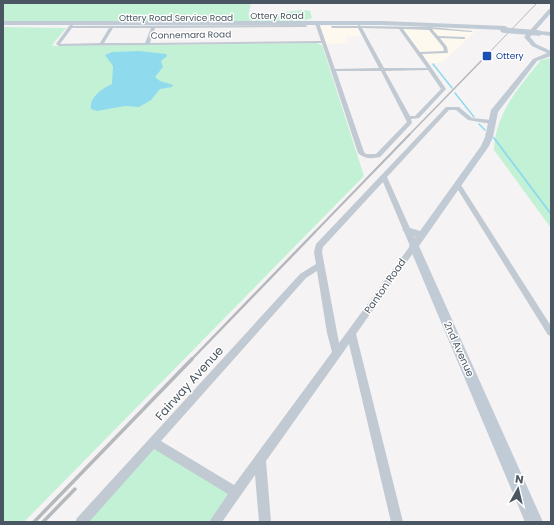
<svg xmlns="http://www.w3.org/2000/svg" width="554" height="525" font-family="Poppins,sans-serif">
	<rect width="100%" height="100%" fill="#f5f3f3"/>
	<!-- commercial -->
	<g fill="#fdf9ef">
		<path d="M 318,26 L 359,26 L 365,36 L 346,37 L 348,43 L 325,44 Z"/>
		<path d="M 405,26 L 451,28 L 477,30 L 442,63 L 426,63 L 400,27 Z"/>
	</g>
	<!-- green -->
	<g fill="#c3f1d5">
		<path d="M 3,3 L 251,3 L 249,13 L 248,14 L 250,16 L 303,10 L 310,11 L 312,18 L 302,21 L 3,22 Z"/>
		<path d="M 3,27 L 66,28 L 52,45 L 55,46 L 316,43 L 322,45 L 364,176 L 24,522 L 3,522 Z"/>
		<path d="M 551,58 L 551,228 L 494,150 C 495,114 519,87 541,60 Z"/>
		<path d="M 153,442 L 236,493 L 215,522 L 81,522 Z"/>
	</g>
	<!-- water -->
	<path fill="#90daee" d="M 139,51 L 166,54 L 167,56 L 161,61 L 163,67 L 155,77 L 160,81 L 173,85 L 172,87 L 160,89 L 151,100 L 139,107 L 125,106 L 97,111 L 91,109 C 89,97 103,88 112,84 L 113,66 L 105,55 L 112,52 Z"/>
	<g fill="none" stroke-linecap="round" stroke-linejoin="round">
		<!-- stream-far1 -->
		<g stroke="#90daee" stroke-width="1.5">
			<path d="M 433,64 L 452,88"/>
			<path d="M 455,93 L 474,117"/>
			<path d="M 479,124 L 485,130"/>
		</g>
		<!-- stream -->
		<path stroke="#90daee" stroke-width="2" d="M 494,138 L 551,214"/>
		<!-- street -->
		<g fill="#c1cad2" fill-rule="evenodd">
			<path d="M 317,22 L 319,23 L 335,69 L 379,68 L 358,28 L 332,28 L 331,26 L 357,26 L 359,25 L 361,26 L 430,27 L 473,31 L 471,32 L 432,29 L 438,36 L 464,37 L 466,38 L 464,39 L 440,38 L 447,47 L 448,53 L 422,54 L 446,89 L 419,118 L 411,119 L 412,123 L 380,157 C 372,159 364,159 358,153 L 322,43 L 59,46 L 56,44 L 69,26 L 72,24 L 73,26 L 306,25 L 307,27 L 155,28 L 150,43 L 321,41 L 315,23 ZM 72,28 L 109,28 L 100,43 L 60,44 ZM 113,28 L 151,28 L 145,43 L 104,43 ZM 362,28 L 399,29 L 427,68 L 384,68 ZM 403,29 L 429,30 L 443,47 L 444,51 L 420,52 ZM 428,70 L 441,89 L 415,116 L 410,116 L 385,71 ZM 336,71 L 381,71 L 407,122 L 376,154 L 366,154 L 364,152 Z"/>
			<path d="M 446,107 L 459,107 L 472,118 L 491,120 L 494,122 L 491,124 L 468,120 L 456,110 L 449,110 L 387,177 L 418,246 L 356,334 L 403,522 L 391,522 L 349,344 L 266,461 L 271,522 L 259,522 L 255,475 L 222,522 L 209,522 L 228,494 L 154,449 L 89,522 L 75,522 L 77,518 L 300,274 L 316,264 L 314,252 L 316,244 ZM 383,182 L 410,246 L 339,343 L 322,252 L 323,247 ZM 317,271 L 327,333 L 332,352 L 234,485 L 161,441 L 306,278 Z"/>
			<path d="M 458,183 L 461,185 L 551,326 L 551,336 L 548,335 L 455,185 Z"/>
		</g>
		<!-- secondary -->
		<g fill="#c1cbd6" fill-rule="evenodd">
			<path d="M 549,9 L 551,9 L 551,13 L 530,37 L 536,44 L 551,51 L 551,56 L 537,61 L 498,112 L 493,137 L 489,146 L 419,246 L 543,522 L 525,522 L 409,246 L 415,237 L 402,230 L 407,227 L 420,231 L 481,146 L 485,137 L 491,110 L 533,59 L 547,53 L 532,46 L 524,37 Z"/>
			<path d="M 3,21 L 382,21 L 505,26 L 508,28 L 505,30 L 382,25 L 3,25 Z"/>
			<path d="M 539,31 L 551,32 L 551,36 L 537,34 L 537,32 Z"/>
		</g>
		<!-- rail-far4 -->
		<path stroke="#b5b8bd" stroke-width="1" d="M 483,59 L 537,3"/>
		<!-- rail-far3 -->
		<path stroke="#b5b8bd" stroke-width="1.5" d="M 409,135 L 484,58"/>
		<!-- rail-far2 -->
		<path stroke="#b5b8bd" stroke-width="2" d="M 314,233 L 410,134"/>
		<!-- rail-far1 -->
		<path stroke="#b5b8bd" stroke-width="2.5" d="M 191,360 L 315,232"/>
		<!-- rail -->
		<g stroke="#b5b8bd" stroke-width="3.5">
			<path d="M 34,522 L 192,359"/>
			<path d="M 43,522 L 75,489"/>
		</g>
		<!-- secondary-bridge -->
		<path stroke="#c1cbd6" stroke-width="5.5" d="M 503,30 L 539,33"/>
	</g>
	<!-- markers -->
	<rect fill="#1a4fb4" stroke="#fff" stroke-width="1.5" x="482" y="51" width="10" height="10" rx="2"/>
	<g text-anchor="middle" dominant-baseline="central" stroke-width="3" stroke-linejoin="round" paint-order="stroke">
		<!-- far-street labels -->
		<g font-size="9" fill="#4a5661" stroke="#fff">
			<text x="277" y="16">Ottery Road</text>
			<text x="176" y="18">Ottery Road Service Road</text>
			<text transform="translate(191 35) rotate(-1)">Connemara Road</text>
		</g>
		<!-- far-transit labels -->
		<g font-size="9" fill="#164399" stroke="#fff" text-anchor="start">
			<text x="496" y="56">Ottery</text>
		</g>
		<!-- street labels -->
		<g font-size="10" fill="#4a5661" stroke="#fff">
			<text transform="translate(385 286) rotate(-55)">Panton Road</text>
			<text transform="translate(459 349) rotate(66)">2nd Avenue</text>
		</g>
		<!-- near-street labels -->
		<g font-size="12" fill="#4a5661" stroke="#fff">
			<text transform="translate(189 383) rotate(-48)">Fairway Avenue</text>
		</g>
	</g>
	<!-- border -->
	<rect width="554" height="525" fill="none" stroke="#4a5661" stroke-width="8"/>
	<!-- north arrow -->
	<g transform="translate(518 489) rotate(8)" stroke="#ffffff" stroke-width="3" paint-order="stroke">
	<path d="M0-3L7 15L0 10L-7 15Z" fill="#4a5661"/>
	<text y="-6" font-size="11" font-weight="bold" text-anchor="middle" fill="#4a5661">N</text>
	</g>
</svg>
